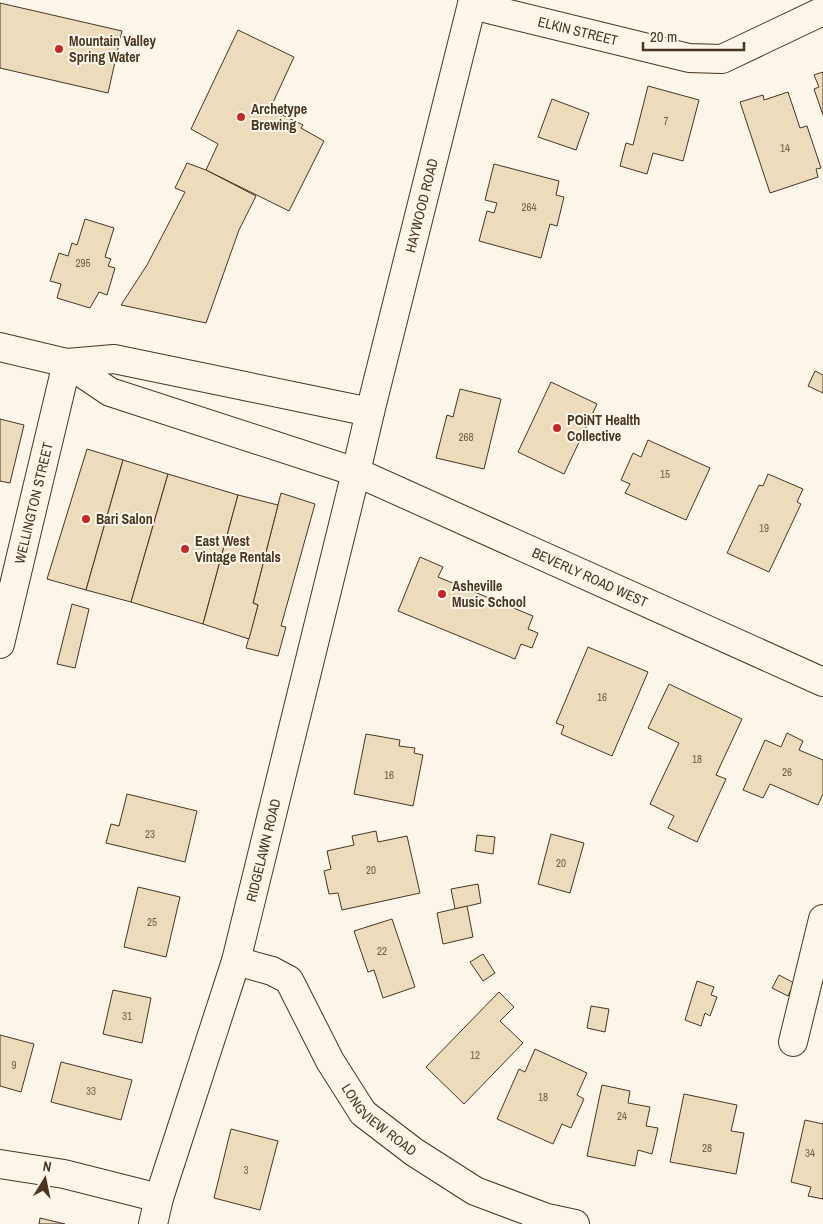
<svg xmlns="http://www.w3.org/2000/svg" width="823" height="1224" font-family="'Archivo Narrow',sans-serif">
	<rect width="100%" height="100%" fill="#fbf6e9"/>
	<!-- building -->
	<g fill="#ecdcbc" stroke="#4a3520">
		<path d="M 0,3 L 122,31 L 108,93 L 0,68 Z"/>
		<path d="M 238,30 L 294,57 L 270,109 L 303,125 L 301,128 L 324,141 L 289,211 L 206,170 L 218,144 L 191,129 Z"/>
		<path d="M 823,72 L 823,115 L 814,89 L 819,87 L 814,75 Z"/>
		<path d="M 648,86 L 699,100 L 683,161 L 653,153 L 647,174 L 620,166 L 626,143 L 633,145 Z"/>
		<path d="M 788,92 L 800,128 L 807,126 L 821,168 L 816,169 L 818,177 L 770,193 L 740,102 L 763,95 L 764,100 Z"/>
		<path d="M 552,99 L 589,113 L 576,150 L 538,137 Z"/>
		<path d="M 187,163 L 206,170 L 256,196 L 239,230 L 206,323 L 121,305 L 147,265 L 185,192 L 175,188 Z"/>
		<path d="M 494,164 L 559,181 L 556,195 L 564,197 L 557,226 L 550,224 L 541,258 L 479,241 L 487,211 L 494,213 L 497,203 L 485,200 Z"/>
		<path d="M 85,219 L 114,228 L 105,257 L 111,259 L 108,266 L 115,268 L 107,295 L 99,292 L 90,308 L 57,298 L 61,284 L 50,281 L 59,253 L 68,256 L 72,243 L 77,245 Z"/>
		<path d="M 815,371 L 823,375 L 823,393 L 808,386 Z"/>
		<path d="M 551,382 L 597,404 L 564,474 L 518,452 Z"/>
		<path d="M 460,389 L 501,399 L 484,469 L 436,458 L 447,415 L 453,417 Z"/>
		<path d="M 0,419 L 24,425 L 10,483 L 0,481 Z"/>
		<path d="M 648,440 L 710,468 L 686,520 L 625,493 L 630,484 L 621,480 L 633,453 L 641,457 Z"/>
		<path d="M 87,449 L 123,460 L 86,590 L 47,579 Z"/>
		<path d="M 123,460 L 168,474 L 131,602 L 86,590 Z"/>
		<path d="M 168,474 L 238,495 L 203,624 L 131,602 Z"/>
		<path d="M 768,474 L 803,489 L 797,502 L 801,504 L 769,572 L 727,553 L 759,485 L 763,486 Z"/>
		<path d="M 281,493 L 315,504 L 281,626 L 286,627 L 278,656 L 246,648 L 258,605 L 253,603 Z"/>
		<path d="M 238,495 L 278,505 L 253,603 L 258,605 L 249,639 L 203,624 Z"/>
		<path d="M 420,557 L 443,567 L 438,577 L 533,616 L 528,629 L 538,633 L 532,648 L 521,644 L 515,659 L 398,611 Z"/>
		<path d="M 72,604 L 89,609 L 75,668 L 57,664 Z"/>
		<path d="M 588,647 L 648,672 L 612,756 L 561,734 L 564,726 L 556,723 Z"/>
		<path d="M 669,684 L 742,719 L 716,775 L 726,779 L 697,842 L 668,828 L 674,816 L 650,804 L 679,743 L 648,728 Z"/>
		<path d="M 787,733 L 803,741 L 799,750 L 823,760 L 823,794 L 818,805 L 770,784 L 763,798 L 743,790 L 765,740 L 781,747 Z"/>
		<path d="M 366,734 L 400,740 L 399,746 L 415,748 L 414,753 L 423,755 L 413,806 L 354,794 Z"/>
		<path d="M 127,794 L 197,811 L 185,862 L 106,843 L 111,824 L 119,826 Z"/>
		<path d="M 376,831 L 378,842 L 407,836 L 420,893 L 342,910 L 338,893 L 329,894 L 324,871 L 331,869 L 327,851 L 354,845 L 352,836 Z"/>
		<path d="M 551,834 L 584,843 L 570,893 L 538,884 Z"/>
		<path d="M 477,835 L 495,837 L 493,854 L 475,851 Z"/>
		<path d="M 478,884 L 481,903 L 455,909 L 451,889 Z"/>
		<path d="M 138,887 L 180,897 L 166,957 L 124,947 Z"/>
		<path d="M 467,906 L 473,937 L 443,944 L 437,913 Z"/>
		<path d="M 392,919 L 415,987 L 383,998 L 374,970 L 368,972 L 354,931 Z"/>
		<path d="M 483,954 L 495,973 L 483,981 L 470,962 Z"/>
		<path d="M 779,975 L 794,983 L 788,996 L 772,988 Z"/>
		<path d="M 697,981 L 714,987 L 711,995 L 717,997 L 710,1016 L 705,1013 L 701,1026 L 685,1020 Z"/>
		<path d="M 113,990 L 151,998 L 142,1043 L 103,1034 Z"/>
		<path d="M 499,992 L 514,1007 L 500,1021 L 523,1043 L 464,1104 L 426,1067 Z"/>
		<path d="M 591,1006 L 609,1009 L 605,1032 L 587,1028 Z"/>
		<path d="M 0,1035 L 34,1044 L 21,1092 L 0,1086 Z"/>
		<path d="M 535,1049 L 587,1073 L 577,1095 L 584,1099 L 571,1128 L 562,1124 L 553,1144 L 497,1119 L 519,1069 L 525,1072 Z"/>
		<path d="M 61,1062 L 132,1080 L 121,1120 L 51,1102 Z"/>
		<path d="M 602,1085 L 630,1091 L 628,1103 L 650,1107 L 646,1126 L 658,1128 L 652,1154 L 638,1150 L 635,1166 L 587,1156 Z"/>
		<path d="M 684,1094 L 737,1105 L 731,1131 L 744,1133 L 736,1174 L 670,1162 Z"/>
		<path d="M 805,1120 L 823,1124 L 823,1199 L 808,1196 L 811,1187 L 791,1182 Z"/>
		<path d="M 231,1129 L 278,1141 L 260,1210 L 214,1198 Z"/>
		<path d="M 40,1218 L 65,1224 L 39,1224 Z"/>
	</g>
	<g fill="none" stroke-linecap="round" stroke-linejoin="round">
		<defs>
			<g id="minor">
				<path id="s1" d="M 472,5 L 689,58 L 722,59 L 823,11"/>
				<path id="s2" d="M 0,644 L 67,363"/>
				<path id="s3" d="M 236,961 L 272,971 L 289,980 L 330,1061 L 363,1113 L 414,1152 L 475,1191 L 547,1218 L 575,1224"/>
				<path d="M 793,1042 L 823,919"/>
				<path d="M 0,1164 L 64,1174 L 159,1198"/>
				<path id="s4" d="M 153,1224 L 159,1198 L 236,961 L 356,472 L 823,682"/>
			</g>
			<g id="major">
				<path d="M 0,347 L 67,363 L 114,359 L 370,412"/>
				<path id="s5" d="M 67,363 L 110,392 L 356,472 L 370,412 L 473,0"/>
			</g>
		</defs>
		<!-- minor casing -->
		<use href="#minor" stroke="#4a3520" stroke-width="30"/>
		<!-- major casing -->
		<use href="#major" stroke="#4a3520" stroke-width="30"/>
		<!-- minor -->
		<use href="#minor" stroke="#fbf6e9" stroke-width="28"/>
		<!-- major -->
		<use href="#major" stroke="#fbf6e9" stroke-width="28"/>
	</g>
	<!-- markers -->
	<g fill="#c62828" stroke="#fbf6e9" stroke-width="2">
		<circle cx="59" cy="49" r="5"/>
		<circle cx="241" cy="117" r="5"/>
		<circle cx="557" cy="428" r="5"/>
		<circle cx="86" cy="519" r="5"/>
		<circle cx="185" cy="549" r="5"/>
		<circle cx="442" cy="594" r="5"/>
	</g>
	<g text-anchor="middle" dominant-baseline="central" stroke-width="4" stroke-linejoin="round" paint-order="stroke">
		<!-- number labels -->
		<g font-size="11" fill="#725f47">
			<text x="666" y="121">7</text>
			<text x="785" y="148">14</text>
			<text x="529" y="207">264</text>
			<text x="83" y="263">295</text>
			<text x="466" y="437">268</text>
			<text x="665" y="474">15</text>
			<text x="764" y="528">19</text>
			<text x="602" y="697">16</text>
			<text x="697" y="759">18</text>
			<text x="787" y="772">26</text>
			<text x="389" y="775">16</text>
			<text x="150" y="834">23</text>
			<text x="561" y="863">20</text>
			<text x="371" y="870">20</text>
			<text x="152" y="922">25</text>
			<text x="382" y="951">22</text>
			<text x="127" y="1016">31</text>
			<text x="475" y="1055">12</text>
			<text x="14" y="1065">9</text>
			<text x="91" y="1091">33</text>
			<text x="543" y="1097">18</text>
			<text x="622" y="1116">24</text>
			<text x="707" y="1148">28</text>
			<text x="810" y="1153">34</text>
			<text x="246" y="1170">3</text>
		</g>
		<!-- street labels -->
		<g font-size="14" fill="#4a3520" stroke="#fbf6e9">
			<text stroke="none"><textPath href="#s1" startOffset="109">ELKIN STREET</textPath></text>
			<text stroke="none"><textPath href="#s5" startOffset="585">HAYWOOD ROAD</textPath></text>
			<text stroke="none"><textPath href="#s2" startOffset="145">WELLINGTON STREET</textPath></text>
			<text stroke="none"><textPath href="#s4" startOffset="1036">BEVERLY ROAD WEST</textPath></text>
			<text stroke="none"><textPath href="#s4" startOffset="390">RIDGELAWN ROAD</textPath></text>
			<text stroke="none"><textPath href="#s3" startOffset="225">LONGVIEW ROAD</textPath></text>
		</g>
		<!-- poi labels -->
		<g font-size="14" font-weight="bold" fill="#4a3520" stroke="#fbf6e9" text-anchor="start">
			<text x="69" y="41">Mountain Valley<tspan x="69" dy="16">Spring Water</tspan></text>
			<text x="251" y="109">Archetype<tspan x="251" dy="16">Brewing</tspan></text>
			<text x="567" y="420">POiNT Health<tspan x="567" dy="16">Collective</tspan></text>
			<text x="96" y="519">Bari Salon</text>
			<text x="195" y="541">East West<tspan x="195" dy="16">Vintage Rentals</tspan></text>
			<text x="452" y="586">Asheville<tspan x="452" dy="16">Music School</tspan></text>
		</g>
	</g>
	<!-- north arrow -->
	<g transform="translate(45 1179) rotate(10)" stroke="#fbf6e9" stroke-width="4" paint-order="stroke">
	<path d="M0-4L9 19L0 12L-9 19Z" fill="#4a3520"/>
	<text y="-8" font-size="14" font-weight="bold" text-anchor="middle" fill="#4a3520">N</text>
	</g>
	<!-- scale -->
	<path d="M643 42v8h101v-8" fill="none" stroke="#4a3520" stroke-width="2.5"/>
	<text x="650" y="42" font-size="15" fill="#4a3520" stroke="#fbf6e9" stroke-width="4" paint-order="stroke">20 m</text>
</svg>
